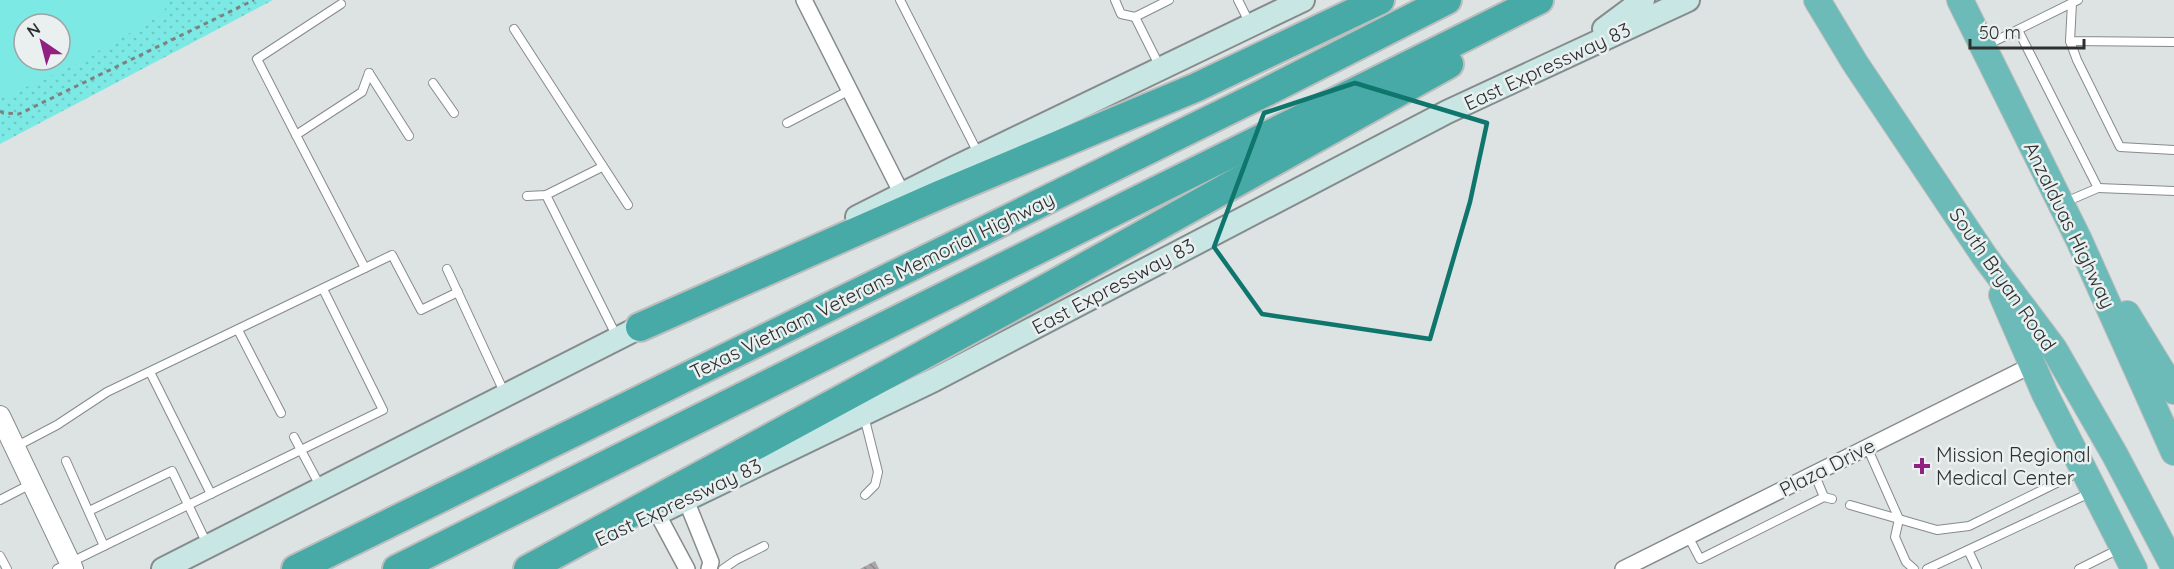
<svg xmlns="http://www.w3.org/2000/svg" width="2174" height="569" font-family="Quicksand,sans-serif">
	<defs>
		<pattern id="park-dots" width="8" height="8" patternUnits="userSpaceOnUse" patternTransform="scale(1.5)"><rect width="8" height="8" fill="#7ce9e4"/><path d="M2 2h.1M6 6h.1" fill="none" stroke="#6cc8c4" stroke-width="1.8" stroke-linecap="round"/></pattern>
		<pattern id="building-back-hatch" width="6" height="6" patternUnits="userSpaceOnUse" patternTransform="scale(1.5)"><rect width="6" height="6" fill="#aaa6a9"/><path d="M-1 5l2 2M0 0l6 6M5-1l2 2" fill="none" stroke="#8b888a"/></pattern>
	</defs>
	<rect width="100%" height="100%" fill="#dde2e2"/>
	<!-- park -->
	<path fill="url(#park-dots)" fill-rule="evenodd" d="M 0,0 L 273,0 L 0,144 ZM 24,24 L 60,24 L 60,60 L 24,60 Z"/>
	<!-- pitch -->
	<path fill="#7ce9e4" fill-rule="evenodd" d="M 0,0 L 169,0 L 163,14 L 72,66 L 0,99 ZM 24,24 L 60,24 L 60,60 L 24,60 Z"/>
	<!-- building -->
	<path fill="url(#building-back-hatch)" d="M 875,561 L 879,569 L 860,569 Z"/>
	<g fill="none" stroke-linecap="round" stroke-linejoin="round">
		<defs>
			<g id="service">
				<path d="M 900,0 L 979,155"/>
				<path d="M 1115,0 L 1121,14 L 1135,17 L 1169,0"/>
				<path d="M 1238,0 L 1250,24"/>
				<path d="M 2072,3 L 2070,41 L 2174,42"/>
				<path d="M 341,4 L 257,59 L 296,135 L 362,92 L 369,73"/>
				<path d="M 1135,17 L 1160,67"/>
				<path d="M 514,29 L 628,205"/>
				<path d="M 2018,30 L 2098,188 L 2063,203"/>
				<path d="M 2070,41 L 2077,60 L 2120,147 L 2174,150"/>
				<path d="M 1987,45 L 2078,0"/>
				<path d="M 369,73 L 409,136"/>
				<path d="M 433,83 L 454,113"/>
				<path d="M 787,123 L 850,90"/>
				<path d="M 296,135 L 365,268 L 392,255 L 421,310 L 458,292"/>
				<path d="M 2098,188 L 2174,191"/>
				<path d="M 546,195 L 617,337"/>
				<path d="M 527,196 L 546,195 L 602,167"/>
				<path d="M 447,269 L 505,394"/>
				<path d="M 238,330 L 281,413"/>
				<path d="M 150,372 L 211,494"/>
				<path d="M 864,416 L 878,472 L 875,485 L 865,495"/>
				<path d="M 294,437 L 320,486"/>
				<path d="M 17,446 L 57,425 L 107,392 L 365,268"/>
				<path d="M 1867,447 L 1899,519 L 1895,537 L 1906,562 L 1914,569"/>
				<path d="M 1814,473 L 1824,497 L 1832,499"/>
				<path d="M 0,500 L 31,484"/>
				<path d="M 1850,505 L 1937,530 L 1969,526 L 2081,471"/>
				<path d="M 89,511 L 172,471 L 207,544"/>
				<path d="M 1688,536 L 1700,559 L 1824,497"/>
				<path d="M 104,546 L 383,410 L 323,289"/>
				<path d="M 1968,550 L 1977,569"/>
				<path d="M 0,556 L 7,569"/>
				<path d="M 57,569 L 104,546 L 66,461"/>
				<path d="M 723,569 L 736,560 L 764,546"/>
				<path d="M 1927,569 L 2092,492"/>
				<path d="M 2079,569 L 2121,548"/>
			</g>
			<g id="minor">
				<path d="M 804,0 L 902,194"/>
				<path d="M 686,500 L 711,562 L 709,569"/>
				<path d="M 657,513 L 687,569"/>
				<path d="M 1623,569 L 2032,365"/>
			</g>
			<path id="tertiary" d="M 0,416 L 73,569"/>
			<g id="secondary">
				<path d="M 1604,29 L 1643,0"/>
				<path d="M 857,217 L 954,168 L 1303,0"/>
				<path d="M 658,513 L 934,380 L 1447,112 L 1688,0"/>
				<path d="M 163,569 L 654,320"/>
			</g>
			<g id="trunk">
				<path d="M 1817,0 L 1855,63 L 1985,257 L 2054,349 L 2115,455 L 2174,567"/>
				<path d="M 1960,0 L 2079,240 L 2174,452"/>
				<path d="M 2002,295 L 2045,394 L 2134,569"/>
				<path d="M 2127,314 L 2174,391"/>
			</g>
			<g id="motorway">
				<path d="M 640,327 L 939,195 L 1197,87 L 1380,0"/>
				<path d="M 296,569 L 1262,94 L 1447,0"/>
				<path d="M 397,569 L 1539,0"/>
				<path d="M 528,569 L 1054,284 L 1449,64"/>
			</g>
		</defs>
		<!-- service casing -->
		<use href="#service" stroke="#868b8b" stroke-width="10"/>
		<!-- minor casing -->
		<use href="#minor" stroke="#868b8b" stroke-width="18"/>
		<!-- tertiary casing -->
		<use href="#tertiary" stroke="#868b8b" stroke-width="22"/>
		<!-- secondary casing -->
		<use href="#secondary" stroke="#868b8b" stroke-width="26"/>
		<!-- trunk casing -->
		<use href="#trunk" stroke="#bcbdbd" stroke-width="28"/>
		<!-- motorway casing -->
		<use href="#motorway" stroke="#bcbdbd" stroke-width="32"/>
		<!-- path -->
		<path stroke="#7e8181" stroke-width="3" stroke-dasharray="4.5 4.5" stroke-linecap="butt" d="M 0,111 L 3,113 L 19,114 L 254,0"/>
		<!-- service -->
		<use href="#service" stroke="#fff" stroke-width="8"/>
		<!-- minor -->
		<use href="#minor" stroke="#fff" stroke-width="15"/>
		<!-- tertiary -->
		<use href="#tertiary" stroke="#fff" stroke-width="20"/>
		<!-- secondary -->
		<use href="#secondary" stroke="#c8e6e4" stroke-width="22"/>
		<!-- trunk -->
		<use href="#trunk" stroke="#6cbbb8" stroke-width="26"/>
		<!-- motorway -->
		<use href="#motorway" stroke="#47aaa6" stroke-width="28"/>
	</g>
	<!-- marked area -->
	<path fill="none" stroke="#0f766e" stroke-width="4.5" stroke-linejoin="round" d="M 1355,83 L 1487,123 L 1470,202 L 1430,339 L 1262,314 L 1214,247 L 1264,113 Z"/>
	<!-- markers -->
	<path fill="#902082" stroke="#eaefef" stroke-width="2" d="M1919 457h6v6h6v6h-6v6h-6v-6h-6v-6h6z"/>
	<g text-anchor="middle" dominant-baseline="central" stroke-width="5" stroke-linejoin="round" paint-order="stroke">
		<!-- street labels -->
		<g font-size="20" fill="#2e3030" stroke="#eaefef">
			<text transform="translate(1547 66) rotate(-25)">East Expressway 83</text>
			<text transform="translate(2070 225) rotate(64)">Anzalduas Highway</text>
			<text transform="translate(2003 279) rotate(55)">South Bryan Road</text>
			<text transform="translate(872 285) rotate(-26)">Texas Vietnam Veterans Memorial Highway</text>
			<text transform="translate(1113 286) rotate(-28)">East Expressway 83</text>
			<text transform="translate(1827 467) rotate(-27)">Plaza Drive</text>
			<text transform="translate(678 502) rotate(-25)">East Expressway 83</text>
		</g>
		<!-- poi labels -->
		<g font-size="20" fill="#2e3030" stroke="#eaefef" text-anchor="start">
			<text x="1936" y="454">Mission Regional<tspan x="1936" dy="23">Medical Center</tspan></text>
		</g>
	</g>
	<!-- north arrow -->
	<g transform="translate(42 42) rotate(325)"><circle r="28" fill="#eaefef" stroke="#9fa3a3" stroke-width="1.5"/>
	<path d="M0-4.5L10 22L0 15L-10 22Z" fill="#902082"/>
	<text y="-9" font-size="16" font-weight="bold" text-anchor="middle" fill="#2e3030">N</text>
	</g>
	<!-- scale -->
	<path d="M1970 39v9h114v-9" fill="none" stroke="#2e3030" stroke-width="3"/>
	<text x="1979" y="39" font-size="18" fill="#2e3030" stroke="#eaefef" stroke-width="4.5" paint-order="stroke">50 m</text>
</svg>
